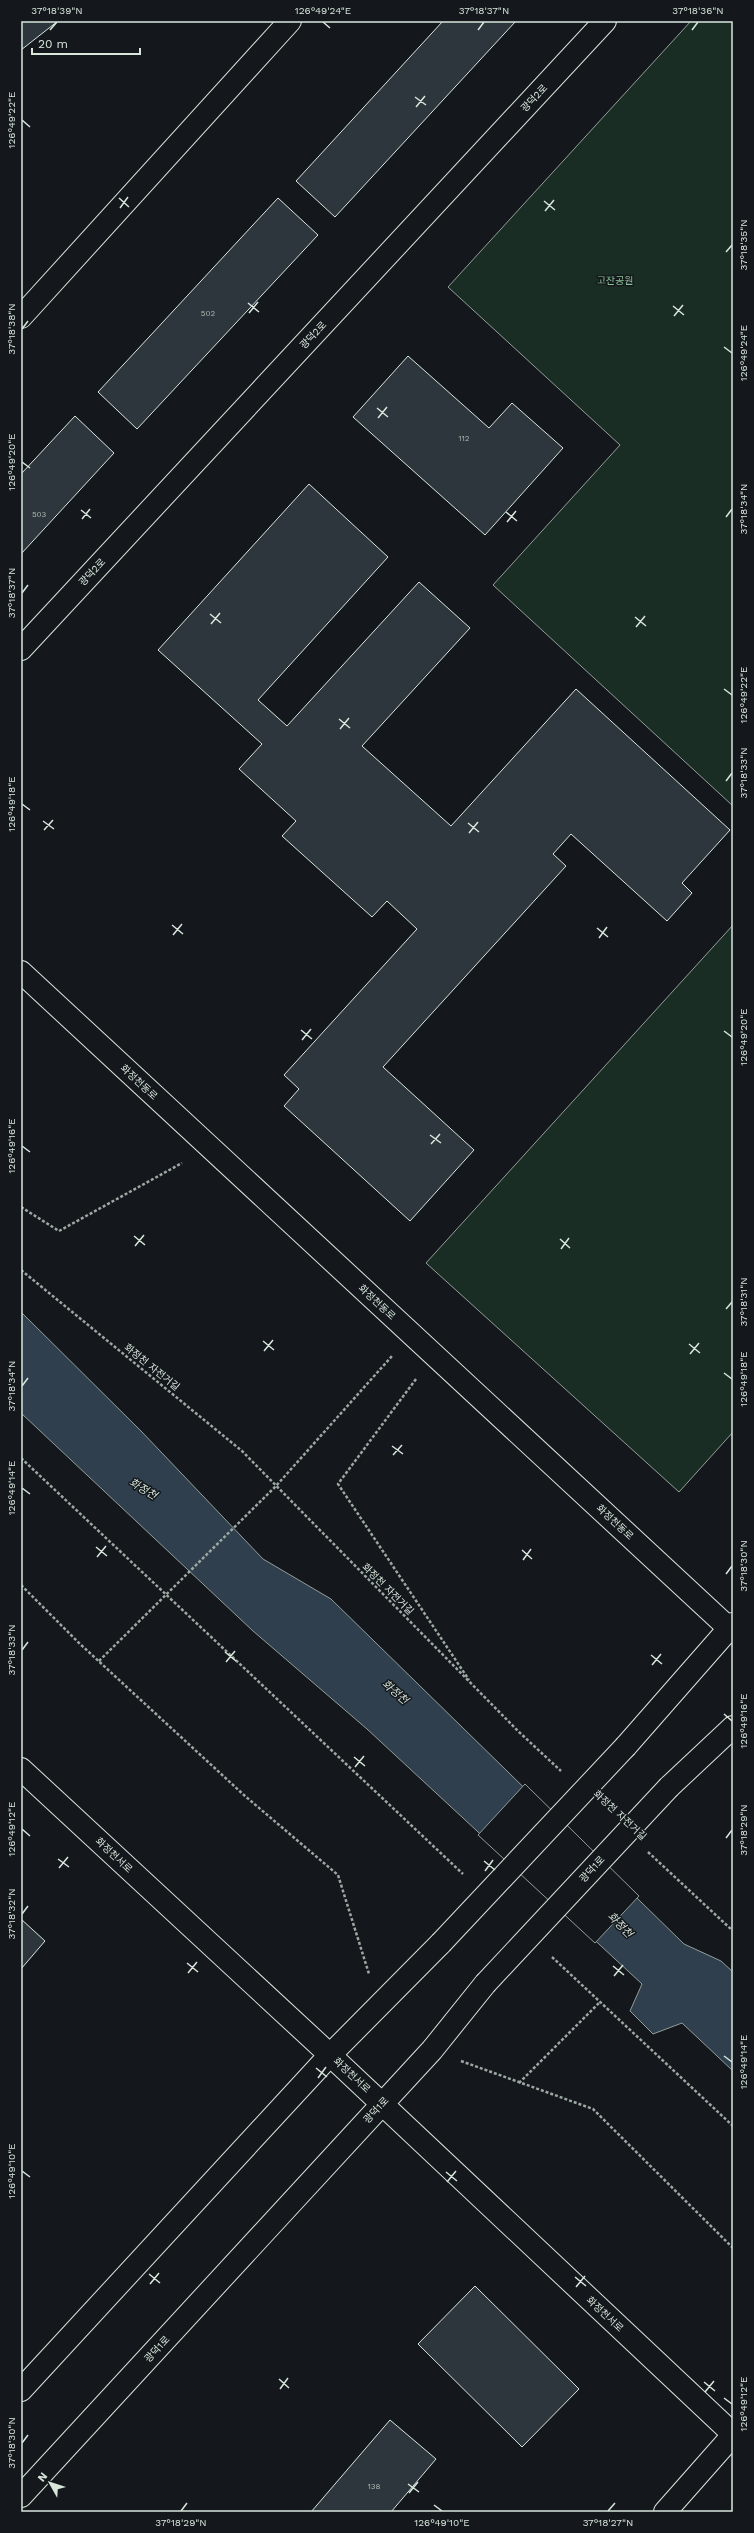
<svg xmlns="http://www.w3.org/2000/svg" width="754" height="2533" font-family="'Work Sans','Noto Sans KR',sans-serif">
	<rect width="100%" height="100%" fill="#14181c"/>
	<!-- green -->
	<g fill="#1a2d24" stroke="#939e99">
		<path d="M 691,21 L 733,21 L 733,806 L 493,585 L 620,445 L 448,287 Z"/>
		<path d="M 733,925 L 733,1432 L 679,1492 L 426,1263 Z"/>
	</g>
	<!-- water -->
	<path fill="#2f3f4d" stroke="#939e99" d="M 21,1312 L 141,1431 L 263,1559 L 331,1599 L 684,1944 L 721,1961 L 733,1972 L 733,2071 L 682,2023 L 653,2034 L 630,2011 L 642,1984 L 367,1729 L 253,1631 L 21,1413 Z"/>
	<!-- pier -->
	<path fill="#14181c" stroke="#939e99" d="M 525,1784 L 639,1896 L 595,1943 L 478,1835 Z"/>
	<!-- building -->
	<g fill="#2c363c" stroke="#d8e6dc">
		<path d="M 21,21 L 58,21 L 21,50 Z"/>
		<path d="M 443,21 L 516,21 L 335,217 L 296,181 Z"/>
		<path d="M 278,198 L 318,235 L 137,429 L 98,392 Z"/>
		<path d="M 408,356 L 489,428 L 512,403 L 563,448 L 485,535 L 353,417 Z"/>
		<path d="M 75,416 L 114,453 L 21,554 L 21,474 Z"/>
		<path d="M 309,484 L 388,557 L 258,700 L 287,726 L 419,582 L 470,628 L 362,746 L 451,826 L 576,689 L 730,830 L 682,883 L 692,893 L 667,921 L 571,834 L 553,854 L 566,866 L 383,1067 L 474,1150 L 410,1221 L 284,1106 L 299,1089 L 284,1075 L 417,929 L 387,901 L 372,917 L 282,836 L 296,821 L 239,769 L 262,744 L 158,650 Z"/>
		<path d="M 21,1919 L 45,1941 L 21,1969 Z"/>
		<path d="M 475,2286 L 579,2389 L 522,2447 L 418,2344 Z"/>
		<path d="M 390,2420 L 436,2459 L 391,2512 L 311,2512 Z"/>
	</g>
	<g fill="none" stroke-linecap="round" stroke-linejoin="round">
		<defs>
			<g id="minor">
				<path d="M 21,317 L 290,21"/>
				<path d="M 21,649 L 605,21"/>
				<path d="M 21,972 L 733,1632"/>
				<path d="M 626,1746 L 733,1624"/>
				<path d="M 21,1769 L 330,2055 L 733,2434"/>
				<path d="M 669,1787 L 733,1727"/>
				<path d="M 21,2390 L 330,2055 L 441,1943"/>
				<path d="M 21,2496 L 432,2050 L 485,1984"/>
				<path d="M 665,2512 L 733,2435"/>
			</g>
		</defs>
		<!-- minor casing -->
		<use href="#minor" stroke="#d8e6dc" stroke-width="24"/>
		<!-- path -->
		<g stroke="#9da8a2" stroke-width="2.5" stroke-dasharray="3 2" stroke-linecap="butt">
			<path d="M 21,1207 L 59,1231 L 182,1163"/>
			<path d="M 21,1270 L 242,1451 L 519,1732 L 561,1771"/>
			<path d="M 416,1379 L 338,1484 L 469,1680"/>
			<path d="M 21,1458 L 463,1874"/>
			<path d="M 21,1585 L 79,1643 L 245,1796 L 338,1875 L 369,1974"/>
			<path d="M 99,1661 L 276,1486 L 392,1356"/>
			<path d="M 648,1852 L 733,1931"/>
			<path d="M 552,1957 L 733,2126"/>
			<path d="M 461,2061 L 593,2109 L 733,2248"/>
			<path d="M 519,2083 L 600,2002"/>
		</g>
		<!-- minor -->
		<use href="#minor" stroke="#14181c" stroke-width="22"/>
		<defs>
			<g id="minor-bridge">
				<path d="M 441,1943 L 626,1746"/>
				<path d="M 485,1984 L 669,1787"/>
			</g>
		</defs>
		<!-- minor-bridge casing -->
		<use href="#minor-bridge" stroke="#d8e6dc" stroke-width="24" stroke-linecap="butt"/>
		<!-- minor-bridge -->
		<use href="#minor-bridge" stroke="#14181c" stroke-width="22"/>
	</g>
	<!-- ticks -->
	<path fill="none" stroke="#d8e6dc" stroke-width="1.5" d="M 323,22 L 330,28M 50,30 L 57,22M 478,30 L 484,22M 692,30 L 698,22M 415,97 L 426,105M 416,107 L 425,96M 22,120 L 30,127M 119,198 L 129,207M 544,201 L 555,210M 120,208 L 128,197M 545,211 L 554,200M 726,252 L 732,245M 248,303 L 259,312M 673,306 L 684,315M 249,313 L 258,302M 674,316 L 683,305M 22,329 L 28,321M 724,347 L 732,353M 377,408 L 388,417M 378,418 L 387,407M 22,462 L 30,468M 81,510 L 91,518M 506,512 L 517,521M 726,517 L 732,509M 82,519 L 90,509M 507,522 L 516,511M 22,593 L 28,585M 210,614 L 221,623M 635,617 L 646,626M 211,624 L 220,613M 636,627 L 645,616M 724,689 L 732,695M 339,719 L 350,728M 340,729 L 349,718M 726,781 L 732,773M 22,804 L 30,810M 43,821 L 54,829M 468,823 L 479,832M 44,830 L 53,820M 469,833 L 478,822M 172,925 L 183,934M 597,928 L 608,937M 173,935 L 182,924M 599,938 L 607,927M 301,1030 L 312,1039M 724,1031 L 732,1037M 302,1040 L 311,1029M 430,1135 L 441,1143M 431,1144 L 440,1134M 22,1146 L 30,1152M 134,1236 L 145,1245M 560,1239 L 570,1248M 135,1246 L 144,1235M 561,1249 L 569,1238M 726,1309 L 732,1302M 263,1341 L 274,1350M 689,1344 L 700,1353M 264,1351 L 273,1340M 690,1354 L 699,1343M 724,1373 L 732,1379M 22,1386 L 28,1378M 392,1446 L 403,1454M 393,1455 L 402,1445M 22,1488 L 30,1494M 96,1547 L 107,1556M 522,1550 L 532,1559M 97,1557 L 106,1546M 523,1560 L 531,1549M 726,1574 L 732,1566M 22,1650 L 28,1642M 225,1652 L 236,1661M 651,1655 L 662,1664M 226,1662 L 235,1651M 652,1665 L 661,1654M 724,1714 L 732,1721M 354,1757 L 365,1766M 355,1767 L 364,1756M 22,1829 L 30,1836M 726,1838 L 732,1830M 58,1859 L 69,1867M 484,1861 L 495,1870M 59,1868 L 68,1857M 485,1871 L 493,1860M 22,1914 L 28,1906M 187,1963 L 198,1972M 613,1966 L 624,1975M 188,1973 L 197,1962M 614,1976 L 623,1965M 724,2056 L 732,2062M 316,2068 L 327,2077M 318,2078 L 326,2067M 22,2171 L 30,2177M 446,2172 L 457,2181M 447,2182 L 456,2171M 149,2274 L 160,2283M 575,2277 L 586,2286M 150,2284 L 159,2273M 576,2287 L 585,2276M 279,2379 L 289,2388M 704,2382 L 715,2391M 280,2389 L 288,2378M 705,2392 L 714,2381M 724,2398 L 732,2404M 22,2443 L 28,2435M 408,2484 L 419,2492M 409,2493 L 418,2482M 434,2505 L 442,2511M 181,2511 L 187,2503M 608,2511 L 615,2503"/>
	<g text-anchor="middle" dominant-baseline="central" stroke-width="3" stroke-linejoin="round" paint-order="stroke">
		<!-- number labels -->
		<g font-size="8" fill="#adbab4">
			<text x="208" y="313">502</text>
			<text x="464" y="438">112</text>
			<text x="39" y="514">503</text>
			<text x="374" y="2486">138</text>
		</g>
		<!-- street labels -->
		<g font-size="10" fill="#d8e6dc" stroke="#14181c">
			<text transform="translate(534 98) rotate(-47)">광덕2로</text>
			<text transform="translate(313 335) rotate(-47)">광덕2로</text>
			<text transform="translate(92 572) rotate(-47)">광덕2로</text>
			<text transform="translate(139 1082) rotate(43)">화정천동로</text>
			<text transform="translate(377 1302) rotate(43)">화정천동로</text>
			<text transform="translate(152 1367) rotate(39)">화정천 자전거길</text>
			<text transform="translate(615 1522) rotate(43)">화정천동로</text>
			<text transform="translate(388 1589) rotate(45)">화정천 자전거길</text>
			<text transform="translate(620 1815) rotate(43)">화정천 자전거길</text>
			<text transform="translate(114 1855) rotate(43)">화정천서로</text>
			<text transform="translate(592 1869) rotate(-47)">광덕1로</text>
			<text transform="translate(352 2075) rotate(43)">화정천서로</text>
			<text transform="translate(376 2110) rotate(-47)">광덕1로</text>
			<text transform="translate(605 2314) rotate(43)">화정천서로</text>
			<text transform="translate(157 2349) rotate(-47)">광덕1로</text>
		</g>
		<!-- park labels -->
		<g font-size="10" fill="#8ac095" stroke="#14181c">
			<text x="615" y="280">고잔공원</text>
		</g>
		<!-- water labels -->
		<g font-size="11" font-style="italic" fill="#d8e6dc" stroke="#14181c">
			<text transform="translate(143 1489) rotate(31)">화정천</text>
			<text transform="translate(395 1692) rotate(41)">화정천</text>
			<text transform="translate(620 1925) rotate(46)">화정천</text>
		</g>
	</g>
	<!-- border -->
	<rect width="754" height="2533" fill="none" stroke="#14181c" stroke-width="44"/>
	<!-- north arrow -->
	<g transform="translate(50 2483) rotate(309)" stroke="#14181c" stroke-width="3" paint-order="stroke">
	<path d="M0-3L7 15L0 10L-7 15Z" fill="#d8e6dc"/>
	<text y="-6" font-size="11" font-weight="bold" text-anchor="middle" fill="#d8e6dc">N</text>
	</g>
	<!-- scale -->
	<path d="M32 48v6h108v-6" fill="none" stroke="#d8e6dc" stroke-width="2"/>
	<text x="38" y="48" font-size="12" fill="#d8e6dc" stroke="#14181c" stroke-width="3" paint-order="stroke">20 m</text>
	<rect x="22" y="22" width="710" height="2489" fill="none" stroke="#d8e6dc" stroke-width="1.5"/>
	<g font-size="10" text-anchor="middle" fill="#d8e6dc">
		<text x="57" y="14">37°18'39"N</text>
		<text x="323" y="14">126°49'24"E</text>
		<text x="484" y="14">37°18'37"N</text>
		<text x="698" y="14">37°18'36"N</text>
		<text transform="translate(11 120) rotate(-90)" y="4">126°49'22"E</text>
		<text transform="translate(743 245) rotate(-90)" y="4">37°18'35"N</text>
		<text transform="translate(11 329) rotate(-90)" y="4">37°18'38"N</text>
		<text transform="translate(743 353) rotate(-90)" y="4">126°49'24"E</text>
		<text transform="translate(11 462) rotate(-90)" y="4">126°49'20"E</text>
		<text transform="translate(743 509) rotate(-90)" y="4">37°18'34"N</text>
		<text transform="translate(11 593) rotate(-90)" y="4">37°18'37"N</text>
		<text transform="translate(743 695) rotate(-90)" y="4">126°49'22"E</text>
		<text transform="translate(743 773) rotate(-90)" y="4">37°18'33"N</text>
		<text transform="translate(11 804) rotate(-90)" y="4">126°49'18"E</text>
		<text transform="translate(743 1037) rotate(-90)" y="4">126°49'20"E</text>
		<text transform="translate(11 1146) rotate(-90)" y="4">126°49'16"E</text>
		<text transform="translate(743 1302) rotate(-90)" y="4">37°18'31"N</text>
		<text transform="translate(743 1379) rotate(-90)" y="4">126°49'18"E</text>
		<text transform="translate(11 1386) rotate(-90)" y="4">37°18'34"N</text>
		<text transform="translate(11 1488) rotate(-90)" y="4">126°49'14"E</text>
		<text transform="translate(743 1566) rotate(-90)" y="4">37°18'30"N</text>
		<text transform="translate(11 1650) rotate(-90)" y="4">37°18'33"N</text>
		<text transform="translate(743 1721) rotate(-90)" y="4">126°49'16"E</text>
		<text transform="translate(11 1829) rotate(-90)" y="4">126°49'12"E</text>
		<text transform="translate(743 1830) rotate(-90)" y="4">37°18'29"N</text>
		<text transform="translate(11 1914) rotate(-90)" y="4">37°18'32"N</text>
		<text transform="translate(743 2062) rotate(-90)" y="4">126°49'14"E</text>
		<text transform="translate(11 2171) rotate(-90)" y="4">126°49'10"E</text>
		<text transform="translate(743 2404) rotate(-90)" y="4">126°49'12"E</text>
		<text transform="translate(11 2443) rotate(-90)" y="4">37°18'30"N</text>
		<text x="181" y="2526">37°18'29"N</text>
		<text x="442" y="2526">126°49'10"E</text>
		<text x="608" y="2526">37°18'27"N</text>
	</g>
</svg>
